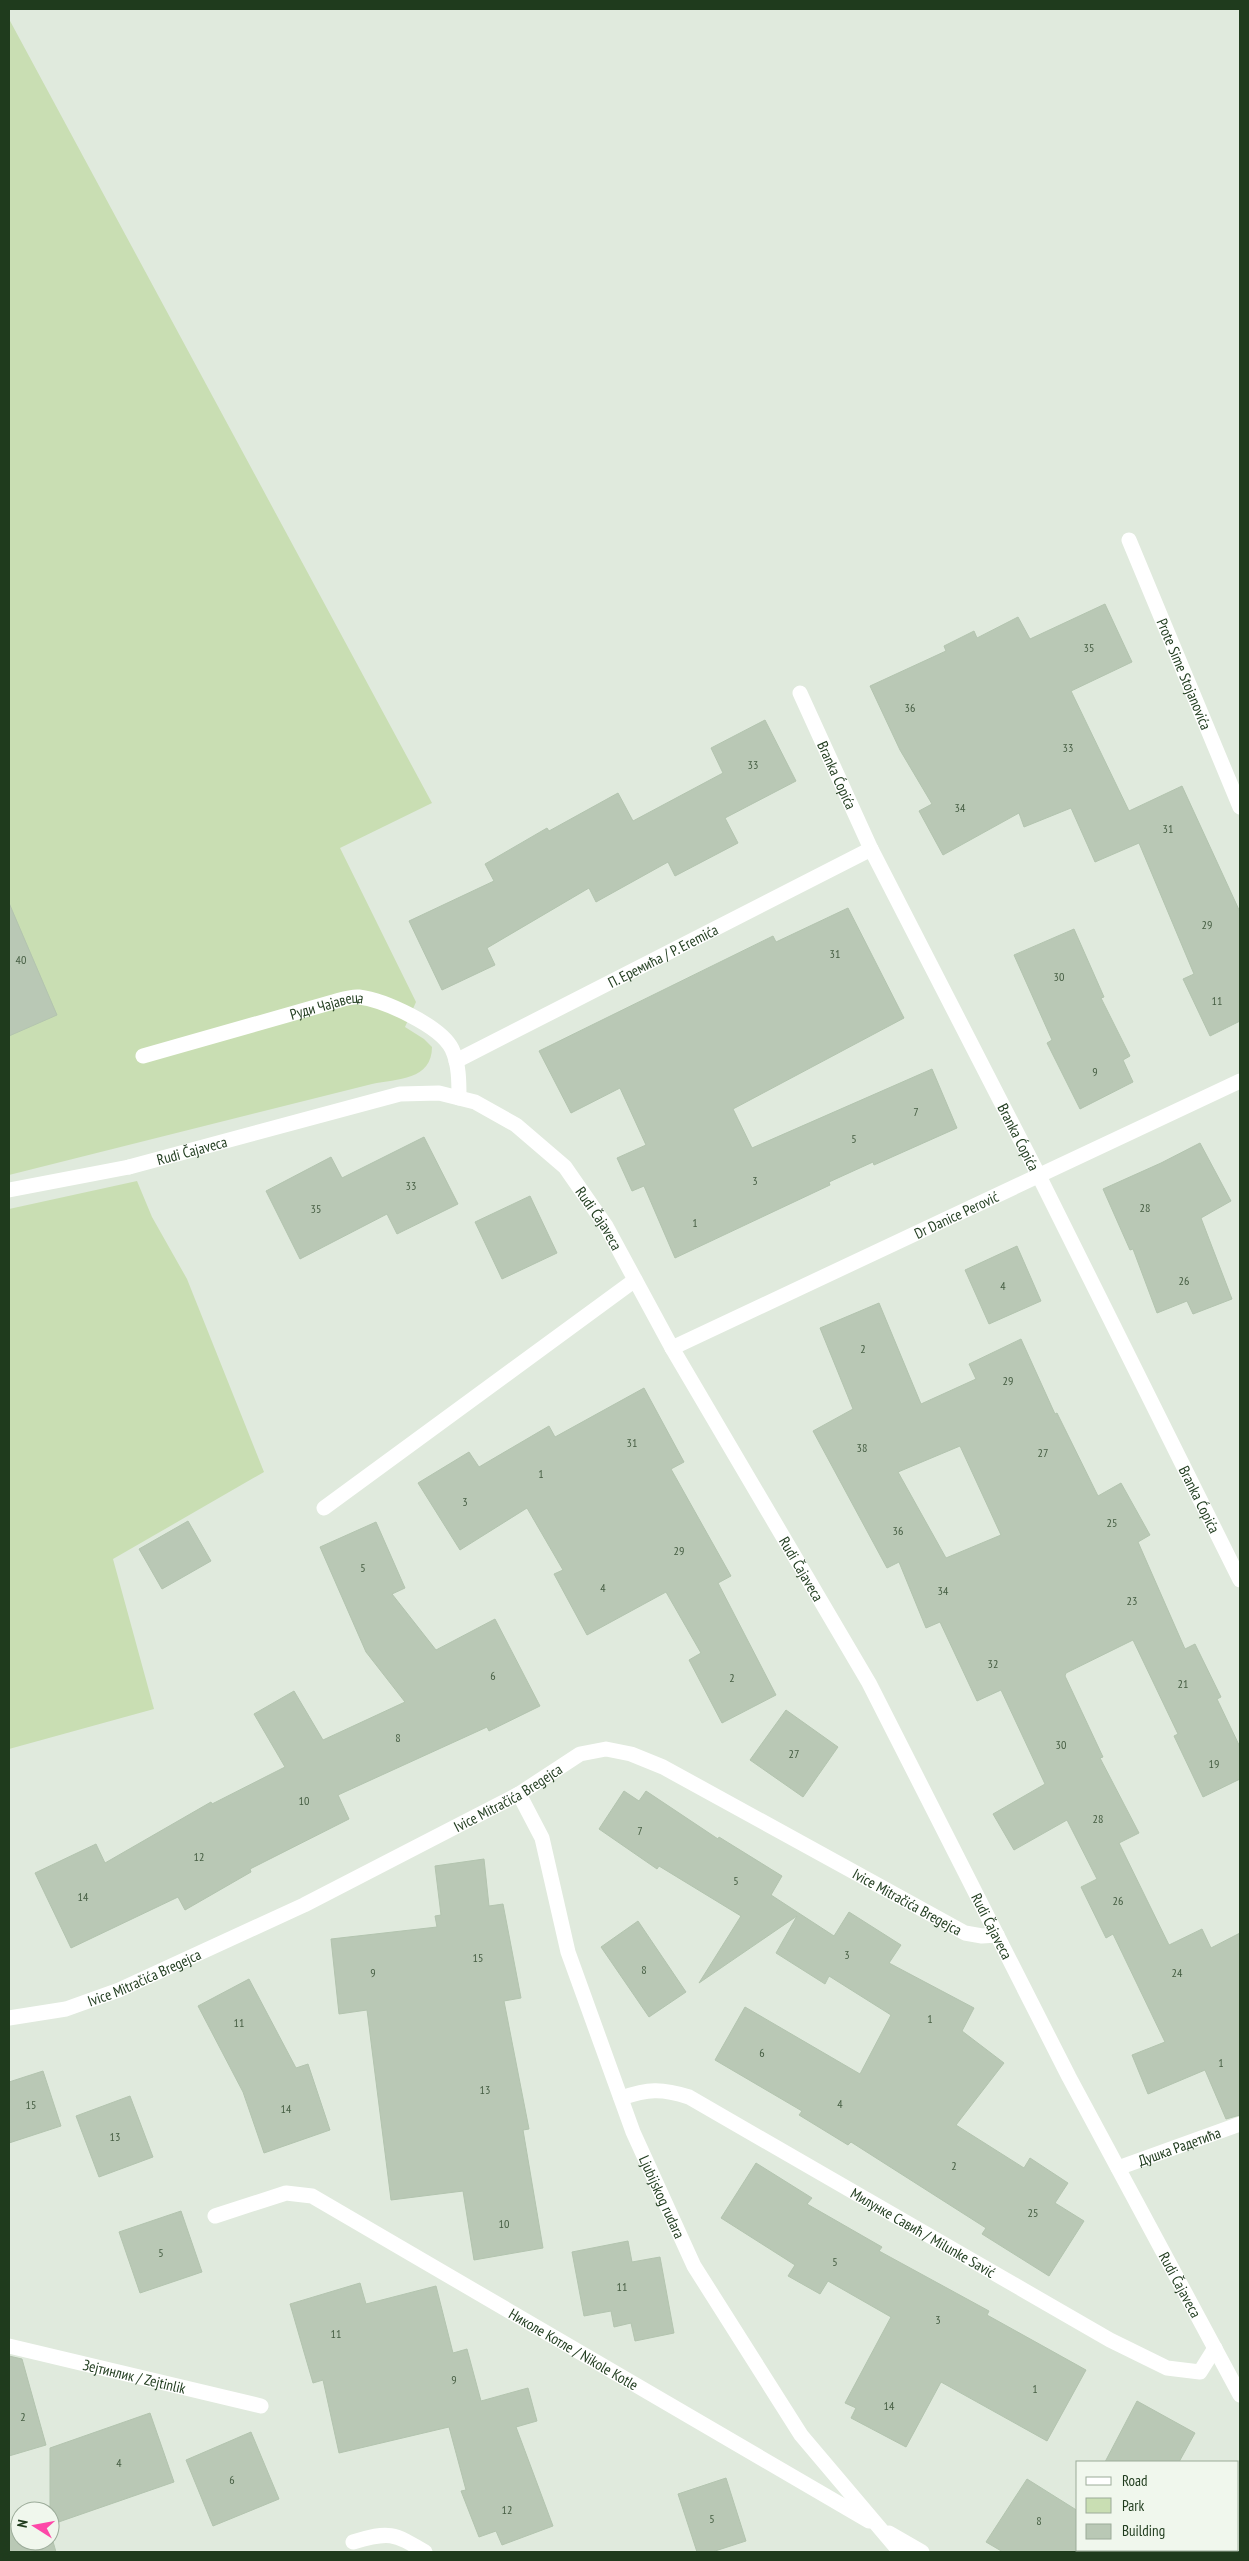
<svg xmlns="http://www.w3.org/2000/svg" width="1249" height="2561" font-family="'PT Sans Narrow',sans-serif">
	<rect width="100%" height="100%" fill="#e0eadd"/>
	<!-- green -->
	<g fill="#c9deb3">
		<path d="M 9,19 L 432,803 L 340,848 L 416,1002 L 405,1027 L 424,1039 L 432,1047 C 432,1080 397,1079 372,1084 L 9,1175 Z"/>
		<path d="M 137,1181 L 152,1217 L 187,1279 L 264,1472 L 113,1559 L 154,1709 L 9,1749 L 9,1209 Z"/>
	</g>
	<!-- building -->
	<g fill="#b9c8b5" stroke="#b3c4af" fill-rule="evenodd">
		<path d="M 1105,604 L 1132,662 L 1071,691 L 1129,811 L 1182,786 L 1240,912 L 1240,1021 L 1210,1036 L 1183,979 L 1194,974 L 1139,843 L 1095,862 L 1071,808 L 1024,827 L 1019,813 L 943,855 L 919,811 L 932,804 L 900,750 L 870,686 L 946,651 L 944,646 L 974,631 L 977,638 L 1018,617 L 1030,639 Z"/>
		<path d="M 765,720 L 796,781 L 725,818 L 738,843 L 675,876 L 668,862 L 596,902 L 589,888 L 487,948 L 495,965 L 442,990 L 409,921 L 494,881 L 485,864 L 547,828 L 549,831 L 618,793 L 633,821 L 723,773 L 711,748 Z"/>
		<path d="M 9,903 L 57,1015 L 9,1036 Z"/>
		<path d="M 848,908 L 904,1018 L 733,1109 L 752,1148 L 932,1069 L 957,1128 L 874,1165 L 873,1162 L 829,1182 L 830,1185 L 675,1258 L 644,1186 L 632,1191 L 617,1158 L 646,1145 L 620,1088 L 571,1113 L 539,1051 L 773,936 L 776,942 Z"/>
		<path d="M 1074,929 L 1104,997 L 1101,998 L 1130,1056 L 1123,1060 L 1133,1082 L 1080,1109 L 1047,1043 L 1052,1040 L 1014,955 Z"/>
		<path d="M 424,1137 L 458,1204 L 397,1234 L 387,1214 L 300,1259 L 266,1191 L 331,1157 L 342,1178 Z"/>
		<path d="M 1200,1143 L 1231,1201 L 1201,1218 L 1232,1299 L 1193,1314 L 1187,1301 L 1157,1313 L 1133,1249 L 1130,1250 L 1103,1189 L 1161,1163 Z"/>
		<path d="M 530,1196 L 557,1253 L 502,1279 L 475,1222 Z"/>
		<path d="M 1017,1246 L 1041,1301 L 989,1324 L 965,1270 Z"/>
		<path d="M 879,1303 L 921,1404 L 976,1379 L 969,1364 L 1021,1339 L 1055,1414 L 1057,1413 L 1098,1496 L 1121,1483 L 1150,1535 L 1138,1542 L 1185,1649 L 1195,1644 L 1221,1697 L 1217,1699 L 1240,1747 L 1240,1779 L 1203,1797 L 1174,1736 L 1178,1734 L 1133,1640 L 1066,1673 L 1065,1676 L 1103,1757 L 1100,1758 L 1139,1833 L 1119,1843 L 1169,1945 L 1202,1929 L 1211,1948 L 1240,1933 L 1240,2115 L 1226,2119 L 1205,2070 L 1148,2094 L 1132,2055 L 1165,2042 L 1113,1934 L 1106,1938 L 1081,1887 L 1097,1879 L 1067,1820 L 1014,1850 L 993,1814 L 1045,1784 L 1001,1690 L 977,1701 L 940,1622 L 926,1628 L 899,1562 L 887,1568 L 813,1431 L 853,1409 L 820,1328 ZM 960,1446 L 1001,1535 L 946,1558 L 898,1472 Z"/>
		<path d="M 644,1388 L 684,1462 L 671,1469 L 731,1576 L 718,1583 L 776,1695 L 722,1723 L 689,1660 L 701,1653 L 666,1592 L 587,1635 L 554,1574 L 563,1570 L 527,1508 L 460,1550 L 418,1483 L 469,1452 L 479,1467 L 549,1426 L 555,1437 Z"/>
		<path d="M 188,1521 L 211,1561 L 162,1589 L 139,1549 Z"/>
		<path d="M 376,1522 L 405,1588 L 392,1594 L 436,1650 L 495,1619 L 540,1706 L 489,1731 L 487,1727 L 338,1795 L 349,1819 L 250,1869 L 251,1872 L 185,1910 L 178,1897 L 71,1948 L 35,1873 L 96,1844 L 105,1863 L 211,1802 L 212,1804 L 285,1767 L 254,1714 L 294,1691 L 323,1740 L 405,1702 L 366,1652 L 320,1547 Z"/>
		<path d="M 786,1710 L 838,1747 L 803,1797 L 750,1760 Z"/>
		<path d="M 624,1791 L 639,1801 L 646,1791 L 718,1839 L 719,1837 L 782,1876 L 771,1895 L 834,1936 L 849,1912 L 901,1945 L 889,1963 L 974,2008 L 962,2031 L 1004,2063 L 956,2125 L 1024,2168 L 1030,2158 L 1068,2183 L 1055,2203 L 1084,2221 L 1049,2276 L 982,2234 L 986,2228 L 851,2142 L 848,2145 L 799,2115 L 802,2111 L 715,2060 L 745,2007 L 860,2074 L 891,2015 L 829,1976 L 825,1984 L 776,1953 L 797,1916 L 699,1983 L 741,1916 L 659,1866 L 657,1869 L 599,1829 Z"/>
		<path d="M 484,1859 L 489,1906 L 503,1904 L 521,1998 L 504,2001 L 529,2129 L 523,2130 L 543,2248 L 474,2260 L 463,2191 L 391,2200 L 367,2010 L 339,2014 L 331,1939 L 437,1927 L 435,1916 L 441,1915 L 435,1866 Z"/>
		<path d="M 638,1921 L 686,1992 L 649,2017 L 601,1947 Z"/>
		<path d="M 249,1979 L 296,2068 L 308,2064 L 330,2130 L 264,2153 L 243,2092 L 198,2006 Z"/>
		<path d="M 43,2071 L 61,2126 L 9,2143 L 9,2082 Z"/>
		<path d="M 130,2096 L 153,2157 L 99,2177 L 76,2116 Z"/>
		<path d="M 756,2163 L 812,2198 L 807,2204 L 882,2247 L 879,2251 L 989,2311 L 987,2315 L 1086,2370 L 1047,2441 L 941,2382 L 906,2447 L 851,2418 L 856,2408 L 845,2403 L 891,2317 L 828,2281 L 820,2294 L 788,2276 L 795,2265 L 721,2218 Z"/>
		<path d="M 181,2211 L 202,2272 L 140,2293 L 119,2232 Z"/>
		<path d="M 628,2241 L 632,2262 L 660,2257 L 674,2333 L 635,2341 L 631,2323 L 614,2327 L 611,2311 L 584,2316 L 572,2252 Z"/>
		<path d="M 360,2283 L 366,2304 L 436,2286 L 453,2353 L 467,2349 L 481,2401 L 528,2388 L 537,2421 L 516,2427 L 553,2526 L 502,2545 L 496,2531 L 479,2537 L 461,2491 L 466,2490 L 449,2427 L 339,2453 L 323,2380 L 313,2383 L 290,2304 Z"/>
		<path d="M 9,2356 L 22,2359 L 46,2445 L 9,2456 Z"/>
		<path d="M 1137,2401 L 1195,2433 L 1179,2462 L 1105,2462 Z"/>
		<path d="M 150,2413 L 174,2482 L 50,2525 L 50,2448 Z"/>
		<path d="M 251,2432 L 279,2499 L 213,2526 L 186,2460 Z"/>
		<path d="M 726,2478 L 746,2541 L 712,2552 L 697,2552 L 678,2494 Z"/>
		<path d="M 1027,2479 L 1078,2511 L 1078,2552 L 1003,2552 L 986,2542 Z"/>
		<path d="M 20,2521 L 20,2541 L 50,2541 L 50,2531 L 56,2552 L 9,2552 L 9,2524 Z"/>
	</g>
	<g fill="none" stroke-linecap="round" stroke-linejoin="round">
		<!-- lane -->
		<path stroke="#fff" stroke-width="15" d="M 9,1190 L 129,1167"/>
		<!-- street -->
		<g stroke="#fff" stroke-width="15">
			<path id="s1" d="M 1129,540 L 1240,807"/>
			<path id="s2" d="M 800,693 L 871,849 L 1038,1174 L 1240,1580"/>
			<path id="s3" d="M 143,1056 L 333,1002 C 341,1000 351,996 359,997 C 384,1000 441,1026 452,1049 C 459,1064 459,1081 459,1098"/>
			<path id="s4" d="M 456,1061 L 871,849"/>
			<path id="s5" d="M 129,1167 L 400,1094 L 439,1093 L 475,1102 L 516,1125 L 565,1167 L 606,1226 L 672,1348 L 869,1683 L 1069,2077 L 1240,2395"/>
			<path id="s6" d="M 672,1348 L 1240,1081"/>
			<path d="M 324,1508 L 635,1280"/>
			<path id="s7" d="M 519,1794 L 542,1838 L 568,1952 L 633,2132 L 694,2266 L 801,2435 L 900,2552"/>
			<path id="s8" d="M 9,2018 L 66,2009 L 119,1990 L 304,1905 L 519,1794 L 580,1754 L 606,1749 L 631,1754 L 663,1767 L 965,1933 L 982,1936 L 997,1935"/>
			<path id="s9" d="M 621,2098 C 648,2089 661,2088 689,2097 L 1110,2340 L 1167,2368 L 1200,2372 L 1215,2348"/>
			<path id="s10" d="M 1118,2168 L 1240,2124"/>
			<path id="s11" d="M 215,2216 L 286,2193 L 312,2196 L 869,2521"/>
			<path id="s12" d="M 9,2346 L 261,2406"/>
			<path d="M 889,2533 L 922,2552"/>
			<path d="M 353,2542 C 389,2531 394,2533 425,2552"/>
		</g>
	</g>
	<g text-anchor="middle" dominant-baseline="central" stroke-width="4.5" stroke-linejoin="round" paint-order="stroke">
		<!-- number labels -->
		<g font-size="12" fill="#465e43">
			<text x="1089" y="647">35</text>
			<text x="910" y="707">36</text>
			<text x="1068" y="747">33</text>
			<text x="753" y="764">33</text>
			<text x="960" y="807">34</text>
			<text x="1168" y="828">31</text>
			<text x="1207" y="924">29</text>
			<text x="835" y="953">31</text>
			<text x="21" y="959">40</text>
			<text x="1059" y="976">30</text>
			<text x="1217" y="1000">11</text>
			<text x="1095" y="1071">9</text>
			<text x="916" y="1111">7</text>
			<text x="854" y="1138">5</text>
			<text x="755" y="1180">3</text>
			<text x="411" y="1185">33</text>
			<text x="1145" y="1207">28</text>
			<text x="316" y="1208">35</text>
			<text x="695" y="1222">1</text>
			<text x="1184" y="1280">26</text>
			<text x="1003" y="1285">4</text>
			<text x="863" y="1348">2</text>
			<text x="1008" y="1380">29</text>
			<text x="632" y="1442">31</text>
			<text x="862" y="1447">38</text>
			<text x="1043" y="1452">27</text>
			<text x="541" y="1473">1</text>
			<text x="465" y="1501">3</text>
			<text x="1112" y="1522">25</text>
			<text x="898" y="1530">36</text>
			<text x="679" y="1550">29</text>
			<text x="363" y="1567">5</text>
			<text x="603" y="1587">4</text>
			<text x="943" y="1590">34</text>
			<text x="1132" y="1600">23</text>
			<text x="993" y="1663">32</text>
			<text x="493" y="1675">6</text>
			<text x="732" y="1677">2</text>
			<text x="1183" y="1683">21</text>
			<text x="398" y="1737">8</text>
			<text x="1061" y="1744">30</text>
			<text x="794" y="1753">27</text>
			<text x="1214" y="1763">19</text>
			<text x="304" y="1800">10</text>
			<text x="1098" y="1818">28</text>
			<text x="640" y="1830">7</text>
			<text x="199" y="1856">12</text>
			<text x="736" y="1880">5</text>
			<text x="83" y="1896">14</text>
			<text x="1118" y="1900">26</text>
			<text x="847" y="1954">3</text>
			<text x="478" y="1957">15</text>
			<text x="644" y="1969">8</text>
			<text x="373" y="1972">9</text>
			<text x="1177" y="1972">24</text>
			<text x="930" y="2018">1</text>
			<text x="239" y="2022">11</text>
			<text x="762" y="2052">6</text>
			<text x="1221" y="2062">1</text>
			<text x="485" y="2089">13</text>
			<text x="840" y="2103">4</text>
			<text x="31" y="2104">15</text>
			<text x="286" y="2108">14</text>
			<text x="115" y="2136">13</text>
			<text x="954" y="2165">2</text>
			<text x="1033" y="2212">25</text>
			<text x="504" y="2223">10</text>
			<text x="161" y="2252">5</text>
			<text x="835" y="2261">5</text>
			<text x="622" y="2286">11</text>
			<text x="938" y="2319">3</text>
			<text x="336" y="2333">11</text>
			<text x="454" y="2379">9</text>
			<text x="1035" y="2388">1</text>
			<text x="889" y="2405">14</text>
			<text x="23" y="2416">2</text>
			<text x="119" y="2462">4</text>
			<text x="232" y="2479">6</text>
			<text x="507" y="2509">12</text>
			<text x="712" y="2518">5</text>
			<text x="1039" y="2520">8</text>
		</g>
		<!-- street labels -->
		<g font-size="15" fill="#1f3b1d" stroke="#f0f7ed">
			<text stroke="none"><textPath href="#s1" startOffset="145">Prote Sime Stojanovića</textPath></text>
			<text stroke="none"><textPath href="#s2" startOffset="90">Branka Ćopića</textPath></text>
			<text stroke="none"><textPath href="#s4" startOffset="232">П. Еремића / P. Eremića</textPath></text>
			<text stroke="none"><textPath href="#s3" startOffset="191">Руди Чајавеца</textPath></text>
			<text stroke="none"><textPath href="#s2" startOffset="495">Branka Ćopića</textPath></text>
			<text stroke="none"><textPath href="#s5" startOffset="65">Rudi Čajaveca</textPath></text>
			<text stroke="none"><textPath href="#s6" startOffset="314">Dr Danice Perović</textPath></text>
			<text stroke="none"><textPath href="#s5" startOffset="530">Rudi Čajaveca</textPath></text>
			<text stroke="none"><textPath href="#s2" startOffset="900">Branka Ćopića</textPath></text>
			<text stroke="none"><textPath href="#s5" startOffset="935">Rudi Čajaveca</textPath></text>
			<text stroke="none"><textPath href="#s8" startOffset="548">Ivice Mitračića Bregejca</textPath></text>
			<text stroke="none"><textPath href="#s8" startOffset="998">Ivice Mitračića Bregejca</textPath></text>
			<text stroke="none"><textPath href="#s5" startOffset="1340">Rudi Čajaveca</textPath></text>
			<text stroke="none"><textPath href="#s8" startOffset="142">Ivice Mitračića Bregejca</textPath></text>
			<text stroke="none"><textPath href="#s10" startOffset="65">Душка Радетића</textPath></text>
			<text stroke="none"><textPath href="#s7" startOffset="429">Ljubijskog rudara</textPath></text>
			<text stroke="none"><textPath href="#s9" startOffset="340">Милунке Савић / Milunke Savić</textPath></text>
			<text stroke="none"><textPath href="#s5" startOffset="1745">Rudi Čajaveca</textPath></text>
			<text stroke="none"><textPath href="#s11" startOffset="404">Николе Котле / Nikole Kotle</textPath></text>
			<text stroke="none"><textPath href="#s12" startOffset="129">Зејтинлик / Zejtinlik</textPath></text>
		</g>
	</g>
	<!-- border -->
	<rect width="1249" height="2561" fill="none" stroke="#1f3b1d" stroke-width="20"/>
	<!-- legend -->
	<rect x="1076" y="2461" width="162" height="90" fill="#f0f7ed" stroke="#9cac9a"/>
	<rect x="1086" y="2477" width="25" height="8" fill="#ffffff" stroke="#9cac9a"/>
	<text x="1122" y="2486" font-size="15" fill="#1f3b1d">Road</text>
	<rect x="1086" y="2498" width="25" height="15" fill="#c9deb3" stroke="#9cac9a"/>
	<text x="1122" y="2511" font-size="15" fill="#1f3b1d">Park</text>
	<rect x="1086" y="2524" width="25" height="15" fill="#b9c8b5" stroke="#9cac9a"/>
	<text x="1122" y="2536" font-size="15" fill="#1f3b1d">Building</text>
	<!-- north arrow -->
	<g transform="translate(35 2526) rotate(281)"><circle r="24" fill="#f0f7ed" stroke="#9cac9a"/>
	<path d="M0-4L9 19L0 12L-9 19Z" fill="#fd48a8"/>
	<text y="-8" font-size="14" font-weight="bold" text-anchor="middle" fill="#1f3b1d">N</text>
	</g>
</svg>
